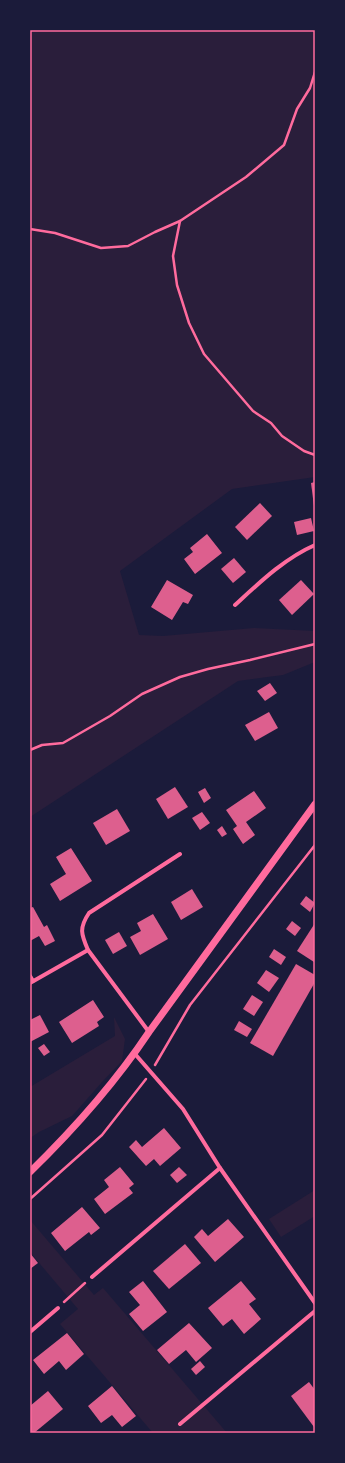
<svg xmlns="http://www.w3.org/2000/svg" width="345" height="1463" font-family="Merriweather,serif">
	<rect width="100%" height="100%" fill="#1b1b3a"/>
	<!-- green -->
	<g fill="#2a1e3b">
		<path d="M 30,30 L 315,30 L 315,477 L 232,489 L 120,571 L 139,635 L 163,636 L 254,628 L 315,631 L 315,662 L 283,675 L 238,681 L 30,817 Z"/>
		<path d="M 114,1017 L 125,1039 L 122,1061 L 102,1082 L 72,1116 L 39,1132 L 30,1138 L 30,1087 L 115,1036 Z"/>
		<path d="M 315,1190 L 315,1216 L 281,1237 L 269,1219 Z"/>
		<path d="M 30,1220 L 94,1295 L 103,1288 L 227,1433 L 153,1433 L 60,1324 L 78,1309 L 30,1252 Z"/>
	</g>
	<!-- building -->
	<g fill="#dd5f8e">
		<path d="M 315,482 L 315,505 L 314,506 L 311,483 Z"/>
		<path d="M 260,503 L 272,516 L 247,540 L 235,527 Z"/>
		<path d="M 311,518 L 314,531 L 297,535 L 294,522 Z"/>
		<path d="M 207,534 L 222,553 L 195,574 L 184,559 L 193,552 L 190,548 Z"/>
		<path d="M 234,558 L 246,572 L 233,583 L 221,569 Z"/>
		<path d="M 167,580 L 193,595 L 188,604 L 183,602 L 172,620 L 151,607 Z"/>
		<path d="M 301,580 L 314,594 L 292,615 L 279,600 Z"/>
		<path d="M 270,683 L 277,693 L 265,701 L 257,691 Z"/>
		<path d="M 269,712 L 278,728 L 255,741 L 245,725 Z"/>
		<path d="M 175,787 L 188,807 L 168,819 L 156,799 Z"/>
		<path d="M 205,788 L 211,798 L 204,803 L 198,792 Z"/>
		<path d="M 254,791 L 266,808 L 246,822 L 255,835 L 243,844 L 233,829 L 237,826 L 226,810 Z"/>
		<path d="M 117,809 L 130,831 L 106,845 L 93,823 Z"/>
		<path d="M 202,812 L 210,823 L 200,830 L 192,818 Z"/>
		<path d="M 222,826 L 227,834 L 222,837 L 217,830 Z"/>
		<path d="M 71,848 L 92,881 L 60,901 L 50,884 L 66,874 L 56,857 Z"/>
		<path d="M 192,889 L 203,907 L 181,920 L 171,902 Z"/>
		<path d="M 306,896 L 315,903 L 310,912 L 300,904 Z"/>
		<path d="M 33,907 L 44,927 L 47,925 L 55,941 L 45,946 L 39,936 L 30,941 L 30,908 Z"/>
		<path d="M 153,914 L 168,939 L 140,955 L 130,937 L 141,931 L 137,923 Z"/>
		<path d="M 292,921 L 301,928 L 295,936 L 286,929 Z"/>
		<path d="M 315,923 L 315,960 L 314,962 L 297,951 Z"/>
		<path d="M 119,932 L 127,946 L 113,954 L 105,940 Z"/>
		<path d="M 274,949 L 286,957 L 281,965 L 269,957 Z"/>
		<path d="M 296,964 L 315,975 L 315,982 L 273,1056 L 250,1043 Z"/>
		<path d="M 266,970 L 279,978 L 269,992 L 257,983 Z"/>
		<path d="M 252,995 L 263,1002 L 254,1016 L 243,1009 Z"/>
		<path d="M 93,1000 L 104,1017 L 97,1022 L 99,1026 L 72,1043 L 59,1022 Z"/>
		<path d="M 40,1015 L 49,1032 L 30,1042 L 30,1020 Z"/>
		<path d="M 239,1021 L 252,1029 L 247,1037 L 234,1030 Z"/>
		<path d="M 44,1044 L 50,1052 L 44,1056 L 38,1048 Z"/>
		<path d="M 164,1128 L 181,1148 L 160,1166 L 154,1159 L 146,1166 L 129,1147 L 136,1140 L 142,1147 Z"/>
		<path d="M 120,1167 L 134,1184 L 129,1188 L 133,1193 L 105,1214 L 94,1199 L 109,1187 L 104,1180 Z"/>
		<path d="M 179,1167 L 187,1175 L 177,1183 L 170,1175 Z"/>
		<path d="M 82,1207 L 100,1228 L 91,1235 L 89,1232 L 65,1251 L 51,1233 Z"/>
		<path d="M 228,1219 L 244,1237 L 215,1262 L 194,1237 L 202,1229 L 208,1236 Z"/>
		<path d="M 185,1244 L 201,1263 L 169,1289 L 153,1271 Z"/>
		<path d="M 30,1253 L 38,1263 L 30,1269 Z"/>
		<path d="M 143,1281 L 167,1312 L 143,1331 L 129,1314 L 140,1305 L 129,1292 Z"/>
		<path d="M 241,1281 L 256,1299 L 249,1304 L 261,1319 L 244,1334 L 232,1319 L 223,1326 L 208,1308 Z"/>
		<path d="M 189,1323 L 212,1348 L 196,1362 L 186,1350 L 169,1364 L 157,1350 Z"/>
		<path d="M 67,1333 L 84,1354 L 66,1370 L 59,1361 L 44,1374 L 33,1360 Z"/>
		<path d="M 200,1361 L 205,1367 L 196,1375 L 191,1369 Z"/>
		<path d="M 309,1382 L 315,1390 L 315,1426 L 314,1427 L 291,1396 Z"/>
		<path d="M 112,1386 L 136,1416 L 122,1427 L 112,1415 L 101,1423 L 88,1406 Z"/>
		<path d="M 48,1391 L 63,1409 L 34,1433 L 31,1433 L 30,1406 Z"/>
	</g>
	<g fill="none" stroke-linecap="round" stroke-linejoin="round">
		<!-- path -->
		<g stroke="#ff6b9d" stroke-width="2.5">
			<path d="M 180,221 L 173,256 L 177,285 L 189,323 L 204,354 L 253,411 L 271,423 L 282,436 L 304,451 L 315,455"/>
			<path d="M 30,229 L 55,233 L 101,248 L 128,246 L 155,232 L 180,221 L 246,177 L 284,145 L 297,109 L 310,88 L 315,72"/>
			<path d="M 30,750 L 42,745 L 63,743 L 110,716 L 142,694 L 180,677 L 208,669 L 250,660 L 315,644"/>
			<path d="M 155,1065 L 190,1005 L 315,845"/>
			<path d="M 30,1199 L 102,1135 L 146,1079"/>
			<path d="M 64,1302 L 85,1283"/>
		</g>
		<!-- minor -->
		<g stroke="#ff6b9d" stroke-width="4">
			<path d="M 235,605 C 259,583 285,558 315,545"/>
			<path d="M 30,976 L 33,981"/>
			<path d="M 30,983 L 88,950"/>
			<path d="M 149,1032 L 88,950 C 81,934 79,928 89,913 L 180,854"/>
			<path d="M 135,1054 L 183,1109 L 220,1168 L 315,1303"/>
			<path d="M 92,1277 L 220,1168"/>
			<path d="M 30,1332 L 58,1308"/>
			<path d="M 180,1424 L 315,1311"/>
		</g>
		<!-- tertiary -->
		<path stroke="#ff6b9d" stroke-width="7" d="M 30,1172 C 74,1129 115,1083 149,1032 L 315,804"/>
	</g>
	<!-- border -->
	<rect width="345" height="1463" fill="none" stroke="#1b1b3a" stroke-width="62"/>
	<rect x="31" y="31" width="283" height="1401" fill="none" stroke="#ff6b9d" stroke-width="1.5"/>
</svg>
